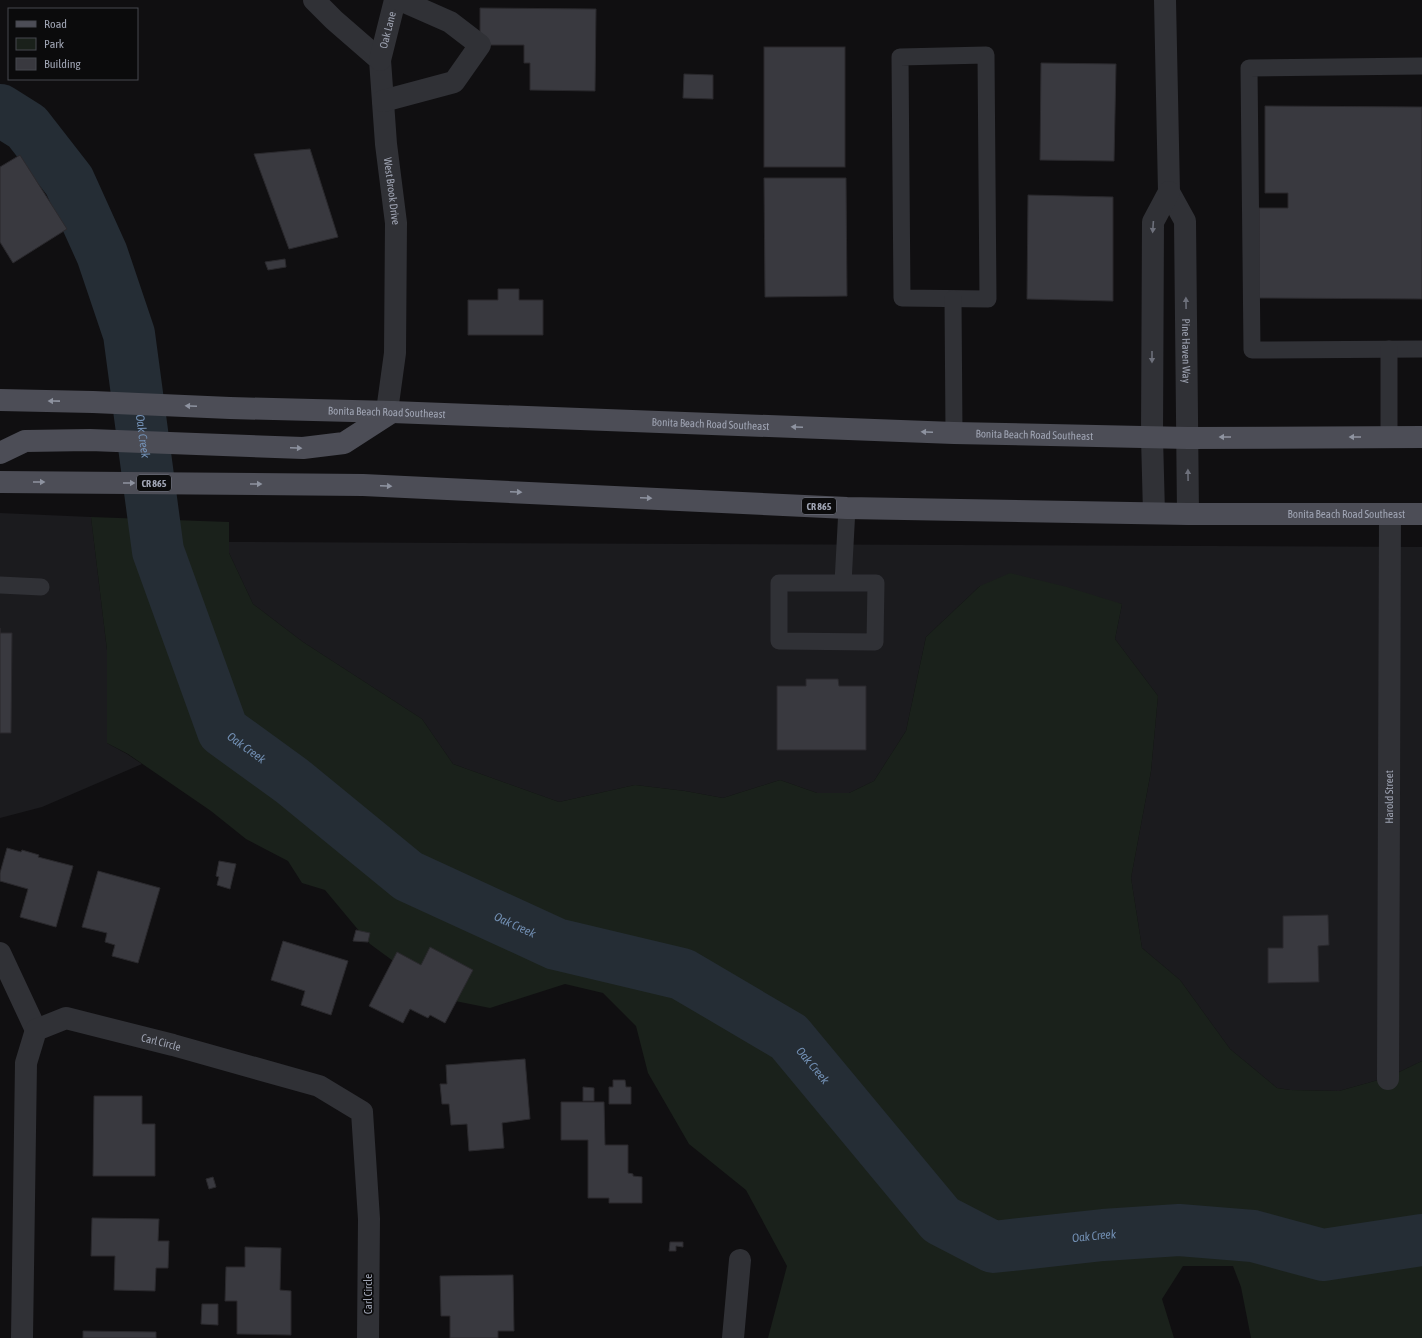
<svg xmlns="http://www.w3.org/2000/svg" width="1422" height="1338" font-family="'Asap Condensed',sans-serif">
	<rect width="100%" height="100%" fill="#100f11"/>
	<!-- built -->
	<g fill="#1b1b1e">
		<path d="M 0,513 L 91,517 L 107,650 L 107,743 L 127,754 L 142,764 L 42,807 L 0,818 Z"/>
		<path d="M 229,542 L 1422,547 L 1422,1061 L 1389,1077 L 1339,1091 L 1290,1090 L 1277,1088 L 1230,1049 L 1180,980 L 1142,948 L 1131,878 L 1151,771 L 1158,696 L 1115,639 L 1122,604 L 980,586 L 926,637 L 906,731 L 874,781 L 849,793 L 817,793 L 780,780 L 723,798 L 685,791 L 635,785 L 559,802 L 453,764 L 422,719 L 303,642 L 253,604 L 229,553 Z"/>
	</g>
	<!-- green -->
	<path fill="#1a211b" d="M 91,517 L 229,522 L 229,553 L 253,604 L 303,642 L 422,719 L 453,764 L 559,802 L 635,785 L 685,791 L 723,798 L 780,780 L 817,793 L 849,793 L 874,781 L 906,731 L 926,637 L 980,586 L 1010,573 L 1067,587 L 1122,604 L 1115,639 L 1158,696 L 1151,771 L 1131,878 L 1142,948 L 1180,980 L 1230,1049 L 1277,1088 L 1290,1090 L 1339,1091 L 1389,1077 L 1422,1061 L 1422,1338 L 1251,1338 L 1241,1287 L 1233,1266 L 1183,1266 L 1162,1299 L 1174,1338 L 768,1338 L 787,1266 L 746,1190 L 689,1144 L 648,1073 L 636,1026 L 603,993 L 565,984 L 490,1008 L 445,999 L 370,944 L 325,890 L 302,883 L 288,861 L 246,839 L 211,811 L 128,754 L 107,743 L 107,650 Z"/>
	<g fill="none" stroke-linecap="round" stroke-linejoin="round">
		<!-- river -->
		<path stroke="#252d35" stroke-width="52" id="s1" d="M 0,110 L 27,127 L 69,181 L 102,254 L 129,334 L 158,551 L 223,731 L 292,781 L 408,876 L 556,944 L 682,974 L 789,1037 L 941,1220 L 993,1247 L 1103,1235 L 1179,1230 L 1253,1236 L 1323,1255 L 1422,1240"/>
	</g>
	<!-- building -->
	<g fill="#39393f" stroke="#2a292d">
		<path d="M 480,8 L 596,9 L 595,91 L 530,90 L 530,63 L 524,63 L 524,45 L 480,45 Z"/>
		<rect x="764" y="47" width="81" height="120"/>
		<path d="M 1041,63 L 1116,64 L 1114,161 L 1040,160 Z"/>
		<path d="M 684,74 L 713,75 L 713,99 L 683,98 Z"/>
		<path d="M 1265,106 L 1422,107 L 1422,299 L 1259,298 L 1259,208 L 1288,208 L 1288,193 L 1265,193 Z"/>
		<path d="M 310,149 L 338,237 L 289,249 L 254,154 Z"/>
		<path d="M 20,155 L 67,229 L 13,263 L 0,242 L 0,167 Z"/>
		<path d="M 764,178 L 846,178 L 847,296 L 765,297 Z"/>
		<path d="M 1028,195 L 1113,197 L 1113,301 L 1027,299 Z"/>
		<path d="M 285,259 L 286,267 L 268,270 L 265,262 Z"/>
		<path d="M 498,289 L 519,289 L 519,300 L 543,300 L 543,335 L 468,335 L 468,300 L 498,300 Z"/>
		<path d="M 0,628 L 0,633 L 12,633 L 11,733 L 0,733 Z"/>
		<path d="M 806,679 L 838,679 L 839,686 L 866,686 L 866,750 L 777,750 L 777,686 L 806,686 Z"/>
		<path d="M 7,848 L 21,852 L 22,850 L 39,855 L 38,857 L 73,866 L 56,927 L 20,917 L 28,889 L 0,881 L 0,873 Z"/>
		<path d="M 219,861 L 236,864 L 230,889 L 217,885 L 219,877 L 216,876 Z"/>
		<path d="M 98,871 L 160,888 L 138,963 L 112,956 L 115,945 L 105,942 L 107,933 L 82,927 Z"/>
		<path d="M 1328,915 L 1329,945 L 1318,946 L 1319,982 L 1268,983 L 1268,948 L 1283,948 L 1283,916 Z"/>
		<path d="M 356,930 L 370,933 L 368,942 L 353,941 Z"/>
		<path d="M 283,941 L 348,961 L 331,1015 L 301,1005 L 305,991 L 271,980 Z"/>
		<path d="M 430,947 L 473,970 L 445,1023 L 430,1015 L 428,1018 L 410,1009 L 403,1023 L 369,1006 L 397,952 L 421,965 Z"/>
		<path d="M 525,1059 L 530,1119 L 502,1123 L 504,1148 L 469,1151 L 467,1124 L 451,1125 L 449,1104 L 442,1104 L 440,1084 L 447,1084 L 446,1065 Z"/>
		<path d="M 613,1080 L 625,1080 L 626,1087 L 631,1087 L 631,1104 L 609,1104 L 609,1087 L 613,1087 Z"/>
		<path d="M 583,1087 L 594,1088 L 594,1101 L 583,1101 Z"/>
		<path d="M 94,1096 L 142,1096 L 142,1124 L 155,1124 L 155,1176 L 93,1176 Z"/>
		<path d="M 561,1102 L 604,1102 L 605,1145 L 628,1145 L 628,1173 L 633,1174 L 633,1176 L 642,1177 L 642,1203 L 609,1203 L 609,1198 L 588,1198 L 588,1140 L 561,1140 Z"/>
		<path d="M 213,1177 L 216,1187 L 209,1189 L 206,1179 Z"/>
		<path d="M 92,1218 L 159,1219 L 158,1241 L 169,1241 L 168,1268 L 156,1268 L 155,1291 L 114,1290 L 115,1256 L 91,1256 Z"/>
		<path d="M 670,1242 L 683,1242 L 683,1247 L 676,1246 L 676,1251 L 669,1251 Z"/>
		<path d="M 245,1247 L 281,1248 L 280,1290 L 291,1291 L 291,1335 L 237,1334 L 237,1301 L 225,1301 L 226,1267 L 245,1267 Z"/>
		<path d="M 513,1275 L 514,1331 L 498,1331 L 498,1338 L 450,1338 L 450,1316 L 441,1316 L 440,1276 Z"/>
		<path d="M 202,1304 L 218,1304 L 218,1325 L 201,1324 Z"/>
		<path d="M 83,1331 L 156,1332 L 156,1338 L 83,1338 Z"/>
	</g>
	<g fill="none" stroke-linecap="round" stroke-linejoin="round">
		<!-- lane -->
		<g stroke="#303136" stroke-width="17">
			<path d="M 986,55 L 988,299 L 902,298 L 900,57 Z"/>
			<path d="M 1422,66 L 1249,68 L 1252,350 L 1422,349"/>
			<path d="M 953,299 L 954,433"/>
			<path d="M 1389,349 L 1389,437"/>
			<path d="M 843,583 L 876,583 L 875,642 L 779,641 L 779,583 L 843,583 L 847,508"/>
			<path d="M 0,585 L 41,587"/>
		</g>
		<!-- street -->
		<g stroke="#303136" stroke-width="22">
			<path id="s2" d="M 314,0 L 334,20 L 380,60 L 386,144 L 396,223 L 395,353 L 387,411"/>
			<path id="s3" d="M 1165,0 L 1169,192 L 1185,221 L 1188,514"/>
			<path id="s4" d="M 380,60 L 395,0"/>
			<path d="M 383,101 L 454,82 L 480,45 L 450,22 L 400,0"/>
			<path d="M 1154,513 L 1152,437 L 1153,222 L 1169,192"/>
			<path d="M 0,953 L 36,1030"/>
			<path id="s5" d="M 1388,1079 L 1390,515"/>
			<path id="s6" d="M 22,1338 L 26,1063 L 36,1030 L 66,1018 L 173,1045 L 319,1086 L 362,1112 L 369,1219 L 368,1338"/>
			<path d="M 733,1338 L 740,1260"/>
		</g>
		<!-- primary -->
		<g stroke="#4c4d56" stroke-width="22">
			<path id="s7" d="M 0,400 L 93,402 L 230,408 L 392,412 L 954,433 L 1188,438 L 1422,437"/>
			<path d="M 0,453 L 25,441 L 90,440 L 303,448 L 344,443 L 392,412"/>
			<path id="s8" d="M 0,482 L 363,485 L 847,508 L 1188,514 L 1422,514"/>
		</g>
	</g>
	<!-- one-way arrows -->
	<defs><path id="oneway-solid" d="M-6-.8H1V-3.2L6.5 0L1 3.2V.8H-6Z"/></defs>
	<g fill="#6d707b">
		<use href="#oneway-solid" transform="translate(1153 227) rotate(94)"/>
		<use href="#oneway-solid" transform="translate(1186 303) rotate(-91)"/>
		<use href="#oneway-solid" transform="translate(1152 357) rotate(90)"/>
		<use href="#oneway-solid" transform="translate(1188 475) rotate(-91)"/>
	</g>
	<g fill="#8e93a0">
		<use href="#oneway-solid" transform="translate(54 401) rotate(-179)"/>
		<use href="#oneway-solid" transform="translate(191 406) rotate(-178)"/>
		<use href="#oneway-solid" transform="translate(797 427) rotate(-178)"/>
		<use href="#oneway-solid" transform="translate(927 432) rotate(-178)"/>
		<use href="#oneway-solid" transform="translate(1225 437) rotate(180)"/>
		<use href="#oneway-solid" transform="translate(1355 437) rotate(180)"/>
		<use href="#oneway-solid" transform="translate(296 448) rotate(3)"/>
		<use href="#oneway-solid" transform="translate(39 482)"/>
		<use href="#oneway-solid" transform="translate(129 483)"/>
		<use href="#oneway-solid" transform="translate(256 484)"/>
		<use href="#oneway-solid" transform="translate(386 486) rotate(3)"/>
		<use href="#oneway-solid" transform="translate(516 492) rotate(3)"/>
		<use href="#oneway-solid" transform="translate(646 498) rotate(3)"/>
	</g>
	<g text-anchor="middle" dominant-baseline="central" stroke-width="3.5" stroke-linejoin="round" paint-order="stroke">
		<!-- shield labels -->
		<g fill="#0b0b0c" stroke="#737681" stroke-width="1">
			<rect x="137" y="475" width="34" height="16" rx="3"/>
			<rect x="802" y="498" width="34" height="16" rx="3"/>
		</g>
		<g font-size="10" font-weight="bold" fill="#9fa4b3">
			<text x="154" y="483">CR 865</text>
			<text x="819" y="506">CR 865</text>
		</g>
		<!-- street labels -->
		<g font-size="11" fill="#9fa4b3" stroke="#0b0b0c">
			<text stroke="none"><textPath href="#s4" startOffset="31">Oak Lane</textPath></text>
			<text stroke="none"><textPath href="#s2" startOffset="221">West Brook Drive</textPath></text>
			<text stroke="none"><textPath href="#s3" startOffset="355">Pine Haven Way</textPath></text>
			<text stroke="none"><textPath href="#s7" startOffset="387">Bonita Beach Road Southeast</textPath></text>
			<text stroke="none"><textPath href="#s7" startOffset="711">Bonita Beach Road Southeast</textPath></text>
			<text stroke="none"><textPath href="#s7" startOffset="1035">Bonita Beach Road Southeast</textPath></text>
			<text stroke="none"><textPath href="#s8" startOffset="1347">Bonita Beach Road Southeast</textPath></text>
			<text stroke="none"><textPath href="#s5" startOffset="282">Harold Street</textPath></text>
			<text stroke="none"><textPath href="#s6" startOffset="440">Carl Circle</textPath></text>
			<text transform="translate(368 1294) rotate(-90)">Carl Circle</text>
		</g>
		<!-- water labels -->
		<g font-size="12" font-style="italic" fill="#728fb3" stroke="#0b0b0c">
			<text stroke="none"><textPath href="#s1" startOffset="368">Oak Creek</textPath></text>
			<text stroke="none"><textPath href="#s1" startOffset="704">Oak Creek</textPath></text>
			<text stroke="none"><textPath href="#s1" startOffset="1028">Oak Creek</textPath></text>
			<text stroke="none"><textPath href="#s1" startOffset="1364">Oak Creek</textPath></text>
			<text stroke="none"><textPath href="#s1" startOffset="1725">Oak Creek</textPath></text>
		</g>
	</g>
	<!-- legend -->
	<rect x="8" y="8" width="130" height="72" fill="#0b0b0c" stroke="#46484f"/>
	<rect x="16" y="21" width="20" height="6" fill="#4c4d56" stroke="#46484f"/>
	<text x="44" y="28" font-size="12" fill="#9fa4b3">Road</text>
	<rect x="16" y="38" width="20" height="12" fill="#1a211b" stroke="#46484f"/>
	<text x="44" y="48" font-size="12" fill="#9fa4b3">Park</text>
	<rect x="16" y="58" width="20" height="12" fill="#39393f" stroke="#46484f"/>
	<text x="44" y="68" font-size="12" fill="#9fa4b3">Building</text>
</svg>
